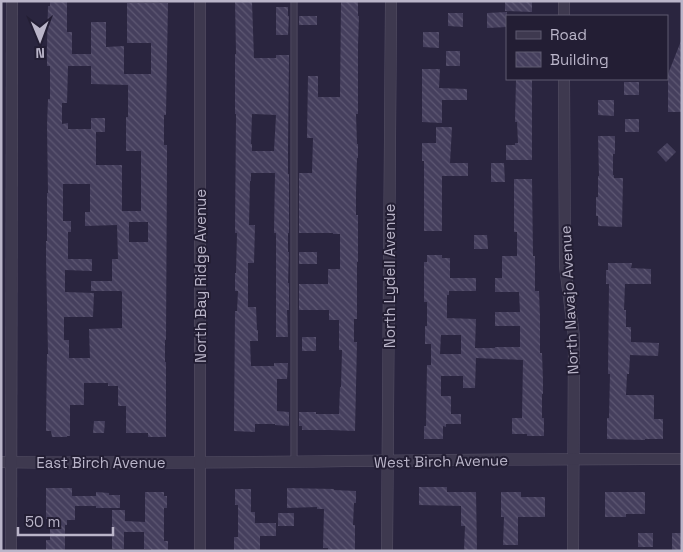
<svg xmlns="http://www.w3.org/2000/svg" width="683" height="552" font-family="'Space Grotesk',sans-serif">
	<defs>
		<pattern id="building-back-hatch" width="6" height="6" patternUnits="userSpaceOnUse" patternTransform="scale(1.25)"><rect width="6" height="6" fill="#453f5d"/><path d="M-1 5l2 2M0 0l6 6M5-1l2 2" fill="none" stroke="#5e5873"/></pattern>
	</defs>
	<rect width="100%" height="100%" fill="#2a253f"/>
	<!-- building -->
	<g fill="url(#building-back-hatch)" fill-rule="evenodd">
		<path d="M 341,1 L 358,1 L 358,16 L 359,16 L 358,45 L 358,114 L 356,114 L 357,144 L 358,144 L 358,158 L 357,158 L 356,192 L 356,215 L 358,215 L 358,262 L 357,262 L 357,319 L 354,319 L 354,342 L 357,342 L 355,431 L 330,430 L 302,430 L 302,426 L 299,426 L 299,412 L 316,412 L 316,414 L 339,414 L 340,387 L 341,387 L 342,350 L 339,350 L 339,320 L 329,320 L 329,310 L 299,310 L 299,284 L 328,284 L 328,269 L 340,269 L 340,234 L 333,234 L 333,233 L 299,233 L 299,173 L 312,173 L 313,138 L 307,138 L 308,76 L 318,76 L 318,97 L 340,97 Z"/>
		<path d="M 505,1 L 532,1 L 532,12 L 505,11 Z"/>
		<path d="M 50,2 L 67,2 L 67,32 L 72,32 L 72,54 L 91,54 L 91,22 L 106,22 L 106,47 L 124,46 L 124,74 L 151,74 L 151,43 L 127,43 L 127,3 L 168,3 L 166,115 L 164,115 L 164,145 L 167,145 L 167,160 L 166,340 L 165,340 L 165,362 L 166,362 L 166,437 L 148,437 L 148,433 L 126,433 L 126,406 L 118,406 L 118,386 L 108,386 L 108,383 L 84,383 L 84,405 L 70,405 L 70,436 L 67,436 L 67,437 L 52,437 L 51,431 L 46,431 L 47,354 L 48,354 L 46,256 L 46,241 L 47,241 L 47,193 L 48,193 L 47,126 L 48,99 L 50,99 L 50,66 L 47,66 L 47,46 L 48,6 L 50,6 ZM 68,66 L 91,66 L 91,84 L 128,85 L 128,117 L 126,117 L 126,151 L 141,151 L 141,211 L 122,211 L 122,165 L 96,165 L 96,132 L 105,132 L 105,118 L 91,118 L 91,129 L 68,129 L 68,123 L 62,124 L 62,103 L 67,103 ZM 63,184 L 90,184 L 90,212 L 85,212 L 85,226 L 117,225 L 118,259 L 112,259 L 112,281 L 91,281 L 91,291 L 121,291 L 122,292 L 122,328 L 89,329 L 90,358 L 69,358 L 69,340 L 64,340 L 64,317 L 93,317 L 94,293 L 65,292 L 65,270 L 92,271 L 92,259 L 68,259 L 68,232 L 71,232 L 71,221 L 63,221 ZM 129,222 L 148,222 L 148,242 L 129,242 Z"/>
		<path d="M 235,2 L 252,2 L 254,58 L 276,58 L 276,55 L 289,55 L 288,149 L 288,174 L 289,174 L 289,233 L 288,233 L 288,252 L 289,252 L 288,283 L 289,283 L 289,310 L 287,310 L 288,337 L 276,337 L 276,233 L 274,233 L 275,173 L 251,173 L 251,181 L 250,181 L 249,225 L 255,225 L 254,263 L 248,263 L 248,307 L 256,307 L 257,330 L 258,330 L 258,341 L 250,341 L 251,366 L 274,366 L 274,363 L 288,363 L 287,379 L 277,379 L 277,411 L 289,412 L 289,426 L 275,425 L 275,424 L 255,424 L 255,432 L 234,431 L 235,311 L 237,311 L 238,291 L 235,291 L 235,273 L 236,273 L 237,233 L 235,233 L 236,114 L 235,114 L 235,54 L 236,54 ZM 252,114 L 276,115 L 274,151 L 252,151 L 252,144 L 251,144 Z"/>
		<path d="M 276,7 L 288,7 L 288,16 L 289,16 L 288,35 L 276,35 Z"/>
		<path d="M 507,12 L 507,27 L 487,28 L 487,13 Z"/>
		<path d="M 448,13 L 463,13 L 463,27 L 448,26 Z"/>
		<rect x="299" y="16" width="18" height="9"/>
		<path d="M 423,32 L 439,32 L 439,48 L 423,47 Z"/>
		<path d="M 681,41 L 682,112 L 668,112 L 668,74 Z"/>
		<rect x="446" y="51" width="14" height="15"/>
		<path d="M 422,69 L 440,69 L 439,88 L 467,89 L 467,100 L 442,100 L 442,123 L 422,122 Z"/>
		<path d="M 516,79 L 532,79 L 532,160 L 506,160 L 506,145 L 515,145 L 515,143 L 518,143 L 517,122 L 515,122 Z"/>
		<rect x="624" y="82" width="15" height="13"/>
		<path d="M 598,100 L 614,100 L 614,116 L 598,115 Z"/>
		<rect x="625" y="119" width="14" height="13"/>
		<path d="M 436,127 L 452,127 L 450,163 L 468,163 L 468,176 L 442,176 L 442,231 L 424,231 L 424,161 L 422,161 L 422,143 L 436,143 Z"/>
		<path d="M 598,136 L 615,136 L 615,154 L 613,154 L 613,175 L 614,175 L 614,178 L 623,178 L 622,227 L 598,226 L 598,216 L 596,216 L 596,197 L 598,197 L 598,176 L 599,176 Z"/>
		<path d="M 667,143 L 676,152 L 666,162 L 657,152 Z"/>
		<path d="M 491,163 L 504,163 L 505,182 L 491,182 Z"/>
		<path d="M 514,179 L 532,179 L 533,256 L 535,256 L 535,291 L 539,291 L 540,318 L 540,353 L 542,353 L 543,381 L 543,394 L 542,394 L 542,418 L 544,418 L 544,436 L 527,436 L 527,434 L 512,434 L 512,418 L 522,418 L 523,360 L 476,358 L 475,388 L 463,388 L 463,376 L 441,376 L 441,396 L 451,396 L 451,414 L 461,414 L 461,424 L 446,424 L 446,427 L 443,426 L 443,439 L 424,439 L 424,426 L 426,426 L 427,365 L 431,365 L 431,344 L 425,344 L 425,326 L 427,326 L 427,302 L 424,302 L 424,262 L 427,262 L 427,255 L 442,255 L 442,258 L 450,258 L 450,278 L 476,278 L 476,291 L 449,291 L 449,295 L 447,295 L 447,318 L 476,319 L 475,348 L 495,348 L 495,347 L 520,347 L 520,326 L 495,326 L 495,312 L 520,312 L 519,292 L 495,292 L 495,278 L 502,278 L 502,256 L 517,256 L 517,232 L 514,232 ZM 441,335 L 461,335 L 461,354 L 440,354 Z"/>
		<path d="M 474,235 L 487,235 L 488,249 L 474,249 Z"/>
		<rect x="299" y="252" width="18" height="12"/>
		<path d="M 608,263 L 632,263 L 631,268 L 651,269 L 651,284 L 625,284 L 624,310 L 626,310 L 626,327 L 631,327 L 631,342 L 659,343 L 658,356 L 630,355 L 629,374 L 627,374 L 626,395 L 654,395 L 654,419 L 663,419 L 663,439 L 645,439 L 645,440 L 607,439 L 607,418 L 609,418 L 610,374 L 608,374 L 609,284 L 606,284 L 606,270 L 608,270 Z"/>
		<rect x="302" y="337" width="14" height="14"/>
		<path d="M 94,421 L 105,421 L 104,433 L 93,433 Z"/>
		<path d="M 419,487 L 447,487 L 447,492 L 476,492 L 477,551 L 464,551 L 465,526 L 461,526 L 461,506 L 419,505 Z"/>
		<path d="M 46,488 L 72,488 L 72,496 L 96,496 L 96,492 L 109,493 L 109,495 L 120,495 L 120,508 L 96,508 L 96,506 L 75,506 L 75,520 L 67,520 L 67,525 L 65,525 L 65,551 L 46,551 L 46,540 L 50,540 L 50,519 L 46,519 Z"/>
		<path d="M 287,488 L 334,489 L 334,490 L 356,491 L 356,503 L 354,503 L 353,525 L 355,525 L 355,551 L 328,551 L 328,548 L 323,548 L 324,509 L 317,509 L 317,507 L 287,508 Z"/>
		<path d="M 235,489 L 251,489 L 251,512 L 255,512 L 255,523 L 276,523 L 276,536 L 260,536 L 260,551 L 234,551 L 234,537 L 238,537 L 238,505 L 235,505 Z"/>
		<path d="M 145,492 L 164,492 L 164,496 L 167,496 L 167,508 L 164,508 L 164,541 L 168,541 L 168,551 L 151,551 L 151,549 L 144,549 L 144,532 L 124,532 L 124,549 L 112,549 L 112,510 L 125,510 L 125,521 L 145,522 Z"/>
		<path d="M 501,492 L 521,492 L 521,497 L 545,497 L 545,517 L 518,517 L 518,545 L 503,545 L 504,517 L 501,517 Z"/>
		<path d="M 605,492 L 645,492 L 645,514 L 626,514 L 626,517 L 605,517 Z"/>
		<rect x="278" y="513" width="16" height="13"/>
		<rect x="638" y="533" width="15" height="14"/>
		<rect x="672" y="533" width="10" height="17"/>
	</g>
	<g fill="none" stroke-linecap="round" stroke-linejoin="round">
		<defs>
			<path id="lane" d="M 294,462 L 294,1"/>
			<g id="street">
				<path d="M 564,1 L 564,16"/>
				<path d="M 564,79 L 565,266 L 574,337 L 573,551"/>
				<path d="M 1,462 C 228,465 455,458 682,459"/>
				<path d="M 11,551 L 12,1"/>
				<path d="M 200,551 L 200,1"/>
				<path d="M 387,551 L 391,1"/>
			</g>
		</defs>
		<!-- lane casing -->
		<use href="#lane" stroke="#565166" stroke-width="7"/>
		<!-- street casing -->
		<use href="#street" stroke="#565166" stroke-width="12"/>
		<!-- lane -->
		<use href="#lane" stroke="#3e394f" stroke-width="5.5"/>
		<!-- street -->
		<use href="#street" stroke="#3e394f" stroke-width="11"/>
	</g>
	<g text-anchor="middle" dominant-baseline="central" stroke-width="4" stroke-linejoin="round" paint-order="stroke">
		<!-- street labels -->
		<g font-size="15" fill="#bab5c9" stroke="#231e34">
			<text transform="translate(200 276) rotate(-90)">North Bay Ridge Avenue</text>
			<text transform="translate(389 276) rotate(-90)">North Lydell Avenue</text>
			<text transform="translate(569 300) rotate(-93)">North Navajo Avenue</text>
			<text transform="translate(441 461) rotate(-1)">West Birch Avenue</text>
			<text x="101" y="462">East Birch Avenue</text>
		</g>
	</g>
	<!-- border -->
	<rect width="683" height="552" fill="none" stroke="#bab5c9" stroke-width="5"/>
	<!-- legend -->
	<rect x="506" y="15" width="162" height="65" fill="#231e34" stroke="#5f5a70"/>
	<rect x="516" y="31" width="25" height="8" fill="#3e394f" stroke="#5f5a70"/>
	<text x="550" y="40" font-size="15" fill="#bab5c9">Road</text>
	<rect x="516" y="52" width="25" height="15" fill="url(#building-back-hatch)" stroke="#5f5a70"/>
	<text x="550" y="65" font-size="15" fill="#bab5c9">Building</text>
	<!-- north arrow -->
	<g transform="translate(40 40) rotate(179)" stroke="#231e34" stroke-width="4" paint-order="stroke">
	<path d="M0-4L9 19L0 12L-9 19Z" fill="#bab5c9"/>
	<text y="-8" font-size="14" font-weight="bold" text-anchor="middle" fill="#bab5c9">N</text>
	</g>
	<!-- scale -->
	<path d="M18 527v8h95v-8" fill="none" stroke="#bab5c9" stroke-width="2.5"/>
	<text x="25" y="527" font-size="15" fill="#bab5c9" stroke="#231e34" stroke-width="4" paint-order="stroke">50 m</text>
</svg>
